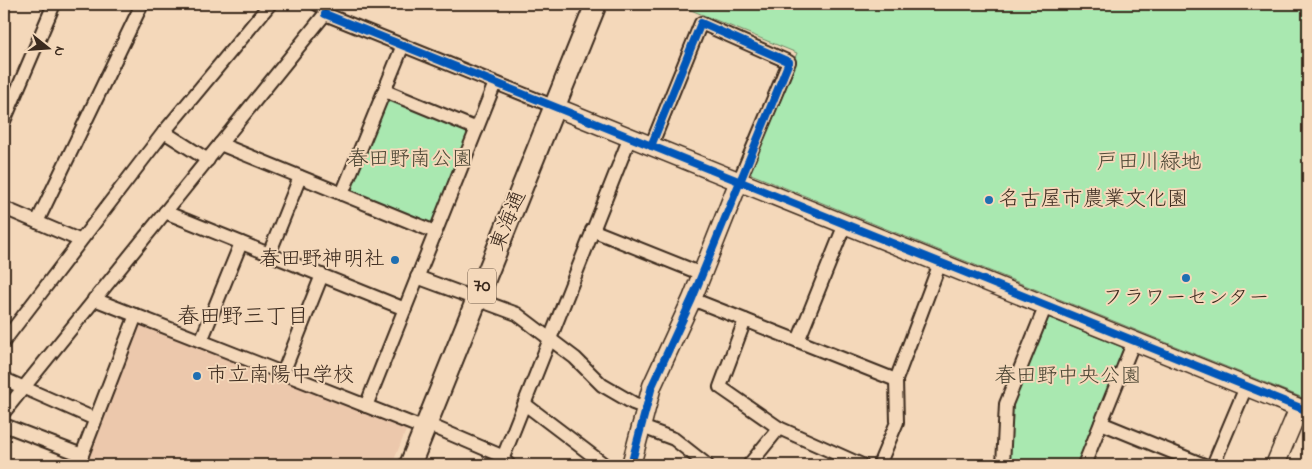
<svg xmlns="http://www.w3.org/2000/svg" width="1312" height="469" font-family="'Indie Flower','Klee One',sans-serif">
	<rect width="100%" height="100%" fill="#f4d8ba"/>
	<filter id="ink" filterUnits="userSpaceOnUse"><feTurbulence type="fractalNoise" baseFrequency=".02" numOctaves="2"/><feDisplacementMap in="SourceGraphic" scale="10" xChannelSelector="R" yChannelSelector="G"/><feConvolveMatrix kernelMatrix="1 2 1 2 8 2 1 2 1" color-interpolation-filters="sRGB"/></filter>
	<g filter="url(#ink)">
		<!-- built -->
		<path fill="#ecc8ac" d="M 142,322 L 407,428 L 392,465 L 82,465 L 136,325 Z"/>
		<!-- green -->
		<g fill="#a9e8b0" stroke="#728967">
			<path d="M 676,4 L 1308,4 L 1308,400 L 751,174 L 750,169 L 797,53 Z"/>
			<path d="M 392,98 L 467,129 L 470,134 L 433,222 L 429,224 L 353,191 L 351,187 L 387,99 Z"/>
			<path d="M 1050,318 L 1122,347 L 1124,351 L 1078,465 L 1009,465 L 1011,405 L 1045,319 Z"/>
		</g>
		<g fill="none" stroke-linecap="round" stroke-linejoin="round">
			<defs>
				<g id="street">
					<path d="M 317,4 L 326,9 L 325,14"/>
					<path d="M 325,14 L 555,107"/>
					<path d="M 385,91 L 477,129"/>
					<path d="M 4,121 L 54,4"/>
					<path d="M 164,132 L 208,160"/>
					<path d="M 220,144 L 435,232"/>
					<path d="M 651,146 L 701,23 L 789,62 L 739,181"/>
					<path d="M 342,194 L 403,45"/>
					<path d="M 4,208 L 79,240"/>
					<path d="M 165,212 L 405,309"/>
					<path d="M 37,222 L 142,4"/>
					<path d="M 592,230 L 702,274"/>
					<path d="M 269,254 L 300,177"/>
					<path d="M 417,277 L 517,314 L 575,358 L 602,385 L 633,403 L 646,408"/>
					<path d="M 94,299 L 425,429"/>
					<path d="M 692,299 L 745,320"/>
					<path d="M 4,341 L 164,132 L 270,4"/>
					<path d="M 201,341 L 241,243"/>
					<path d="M 798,341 L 845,224"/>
					<path d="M 283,373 L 322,275"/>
					<path d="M 4,379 L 95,419"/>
					<path d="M 526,405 L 605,465"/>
					<path d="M 366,406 L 495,83"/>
					<path d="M 4,412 L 325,14"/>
					<path d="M 1101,423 L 1204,465"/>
					<path d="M 427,424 L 497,454 L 509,465"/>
					<path d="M 4,425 L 82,455"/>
					<path d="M 642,427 L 674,439 L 707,465"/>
					<path d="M 78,465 L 136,315"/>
					<path d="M 500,465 L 630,137"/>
					<path d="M 749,465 L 779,428"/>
					<path d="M 862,465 L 779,428 L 720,387 L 745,320 L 896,380"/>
					<path d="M 879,465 L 897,422 L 896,380 L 940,263"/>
					<path d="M 1003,465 L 1006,404 L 1046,305"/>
					<path d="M 1084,465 L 1134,341"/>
					<path d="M 1213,465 L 1246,387"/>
				</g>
				<g id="secondary">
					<path d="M 555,107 L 1299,408 L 1275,465"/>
					<path d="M 631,465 L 652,386 L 692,299 L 739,181"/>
				</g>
				<path id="primary" d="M 410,465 L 596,4"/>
			</defs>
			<!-- street casing -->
			<use href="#street" stroke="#3b2a1e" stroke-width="16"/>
			<!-- secondary casing -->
			<use href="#secondary" stroke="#3b2a1e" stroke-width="21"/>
			<!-- primary casing -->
			<use href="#primary" stroke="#3b2a1e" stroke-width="24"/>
			<!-- street -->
			<use href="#street" stroke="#f4d8ba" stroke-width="12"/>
			<!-- secondary -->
			<use href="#secondary" stroke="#f4d8ba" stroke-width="18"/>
			<!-- primary -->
			<use href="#primary" stroke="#f4d8ba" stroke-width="20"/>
			<defs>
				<g id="cycleway">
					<path d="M 325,14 L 1308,411"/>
					<path d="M 631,465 L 652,386 L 692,299 L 789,62 L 701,23 L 651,146"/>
				</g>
			</defs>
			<!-- cycleway casing -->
			<use href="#cycleway" stroke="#f4d8ba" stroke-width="11"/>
			<!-- cycleway -->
			<use href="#cycleway" stroke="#0057b8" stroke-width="8"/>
		</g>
	</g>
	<!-- markers -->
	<g fill="#1f6fb2" stroke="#f4d8ba" stroke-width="2">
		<circle cx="989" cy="200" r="5"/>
		<circle cx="395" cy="260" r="5"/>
		<circle cx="1186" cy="278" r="5"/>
		<circle cx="197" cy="376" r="5"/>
	</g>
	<g text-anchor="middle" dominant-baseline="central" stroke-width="4" stroke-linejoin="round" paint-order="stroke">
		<!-- shield labels -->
		<rect fill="#f4d8ba" stroke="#725e4d" stroke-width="1" x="468" y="268.5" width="28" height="35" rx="4"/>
		<g font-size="20" font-weight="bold" fill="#3b2a1e">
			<text x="482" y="286">70</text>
		</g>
		<!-- park labels -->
		<g font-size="21" fill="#4c4634" stroke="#f4d8ba">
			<text x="410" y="160">春田野南公園</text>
			<text x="1149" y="163">戸田川緑地</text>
			<text x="1068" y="377">春田野中央公園</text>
		</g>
		<!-- poi labels -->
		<g font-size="21" fill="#3b2a1e" stroke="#f4d8ba" text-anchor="start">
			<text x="999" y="200">名古屋市農業文化園</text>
			<text x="385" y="260" text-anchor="end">春田野神明社</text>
			<text x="1186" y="299" text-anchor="middle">フラワーセンター</text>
			<text x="207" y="376">市立南陽中学校</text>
		</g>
		<!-- street labels -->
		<g font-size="21" fill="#3b2a1e" stroke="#f4d8ba">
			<text transform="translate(509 221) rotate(-68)">東海通</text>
		</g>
		<!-- neighbourhood labels -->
		<g font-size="22" fill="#3b2a1e" stroke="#f4d8ba">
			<text x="243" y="318">春田野三丁目</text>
		</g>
	</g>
	<!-- margin -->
	<rect width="1312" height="469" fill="none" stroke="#f4d8ba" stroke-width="20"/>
	<rect x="10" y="10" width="1292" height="449" fill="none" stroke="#3b2a1e" stroke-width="2" filter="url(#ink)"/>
	<!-- north arrow -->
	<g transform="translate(48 48) rotate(107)" stroke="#f4d8ba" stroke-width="4" paint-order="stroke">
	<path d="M0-4L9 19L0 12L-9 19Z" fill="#3b2a1e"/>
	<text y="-8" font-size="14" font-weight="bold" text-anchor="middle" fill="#3b2a1e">N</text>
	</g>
</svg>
